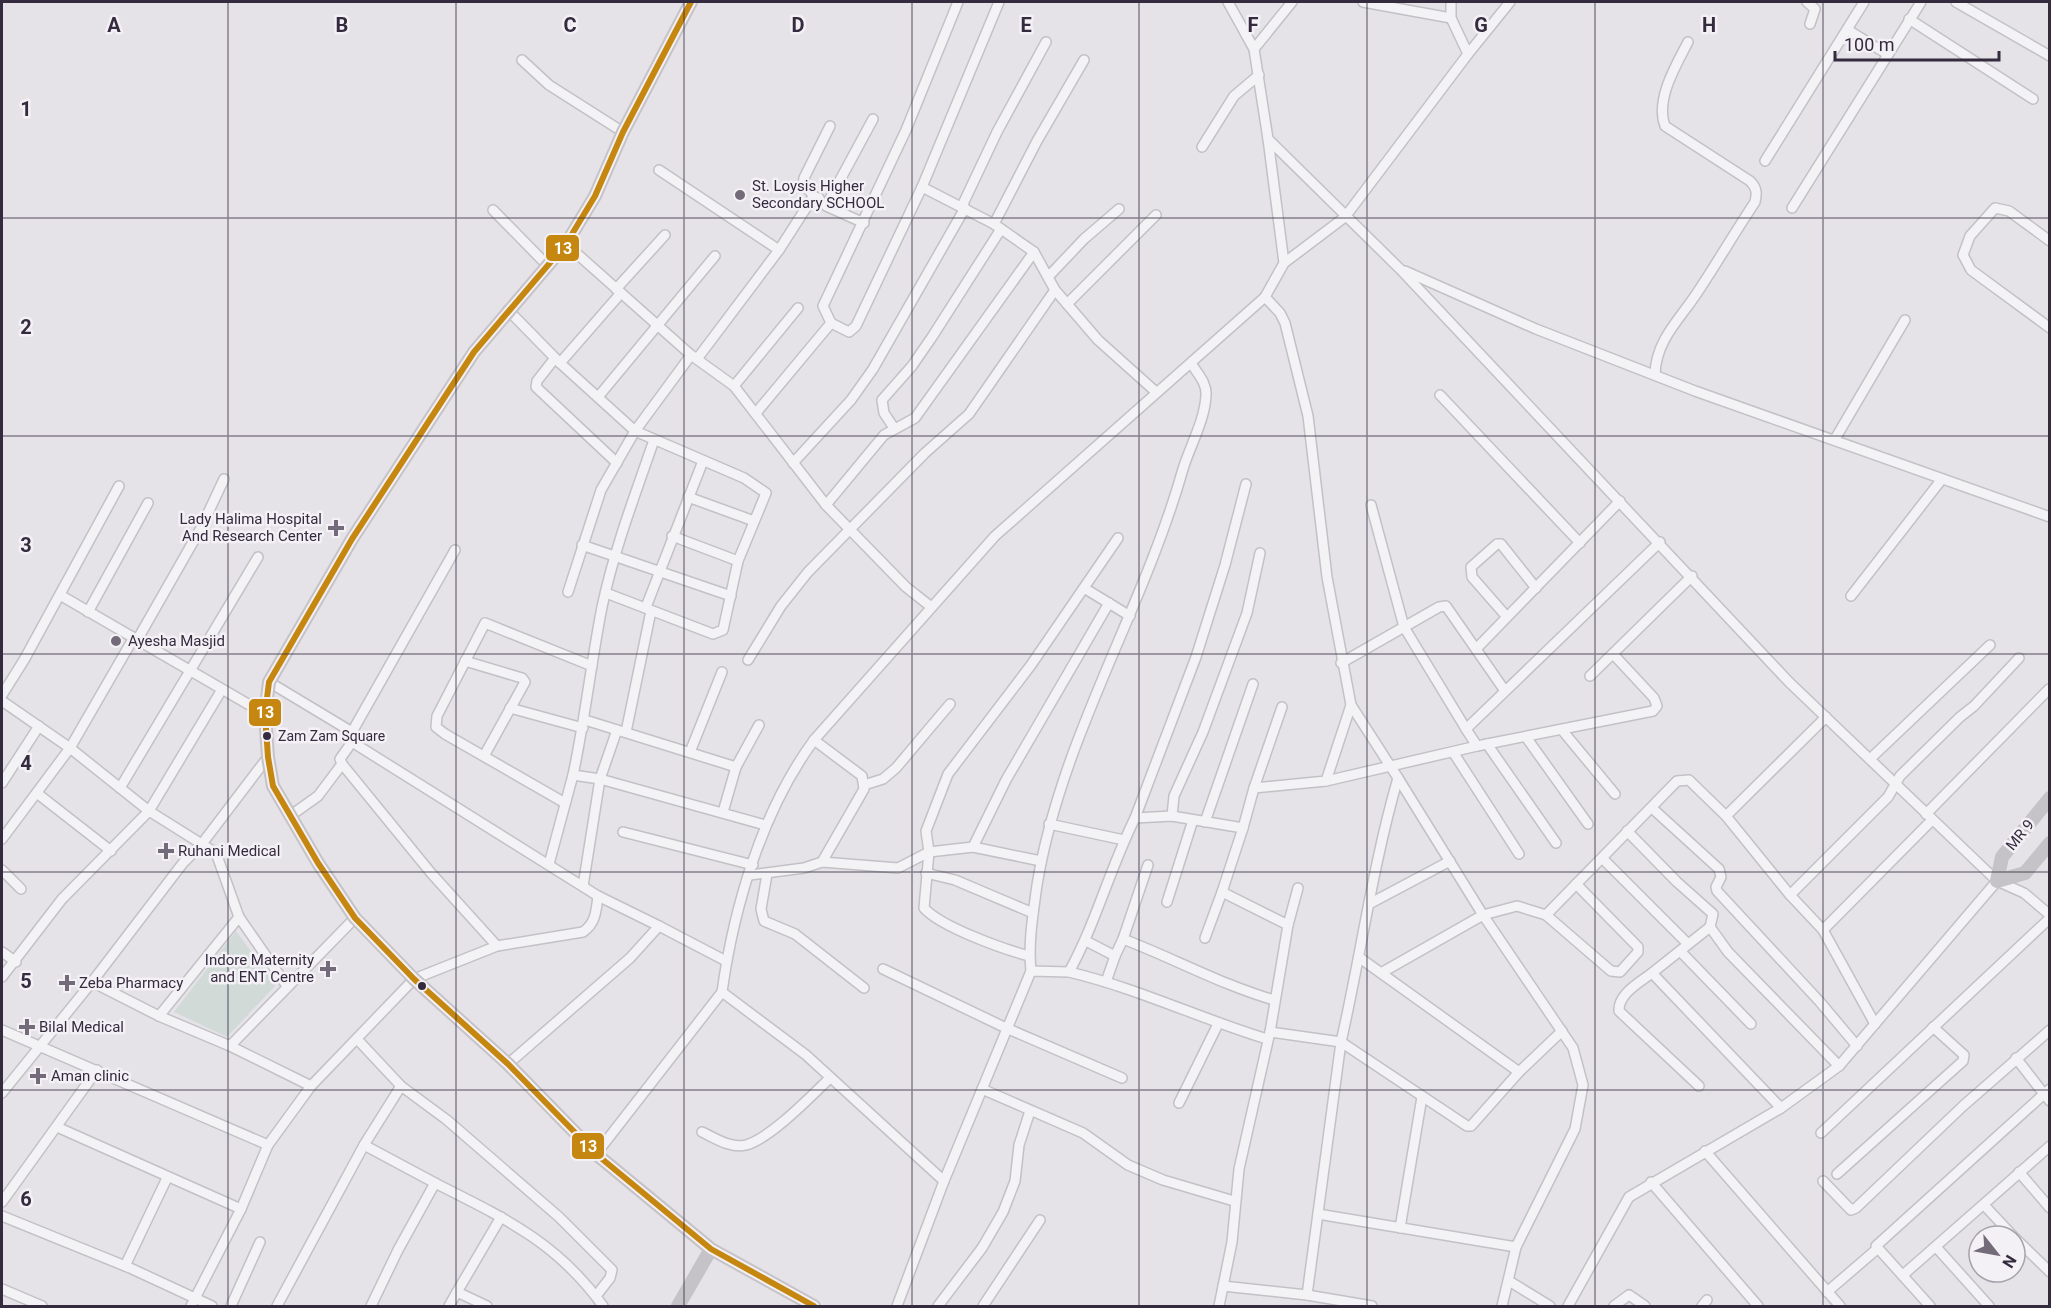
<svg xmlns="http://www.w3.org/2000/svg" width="2051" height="1308" font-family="Roboto,sans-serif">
	<rect width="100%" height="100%" fill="#e5e3e7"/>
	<!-- green -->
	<path fill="#d2dad8" d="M 236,931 L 276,985 L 227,1037 L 174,1012 Z"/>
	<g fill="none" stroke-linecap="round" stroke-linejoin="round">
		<defs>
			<g id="street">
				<path d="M 999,2 L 922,187 L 994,224 L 1034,252 L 1055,290 L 1098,340 L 1156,392"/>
				<path d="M 1228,2 L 1254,49 L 1268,139"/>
				<path d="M 1363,2 L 1451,18"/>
				<path d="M 1807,2 L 1815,9 L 1810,24"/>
				<path d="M 1956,2 L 2050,56"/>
				<path d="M 1909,19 L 2033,99"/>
				<path d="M 1848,30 L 1887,54"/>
				<path d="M 1254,49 L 1292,2"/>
				<path d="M 1468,54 L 1510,2"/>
				<path d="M 522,60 L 549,85 L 623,132"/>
				<path d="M 1202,147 L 1234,96 L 1259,75"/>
				<path d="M 1765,161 L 1864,2"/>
				<path d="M 659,170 L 779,250 L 697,359"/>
				<path d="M 815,197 L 803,184 L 804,178 L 830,126"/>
				<path d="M 962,206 L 997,132 L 1046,42"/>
				<path d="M 1792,208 L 1921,2"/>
				<path d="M 493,210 L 547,265"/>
				<path d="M 864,223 L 826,206 L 873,119"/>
				<path d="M 994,224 L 1037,141 L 1084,60"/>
				<path d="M 2050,241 L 2009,211 L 1995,208 L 1970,236 L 1963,255 L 1971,270 L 2050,328"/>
				<path d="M 566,244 L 691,355 L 734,386 L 826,505 L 906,587 L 930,606"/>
				<path d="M 779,250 L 813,197 L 819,198"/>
				<path d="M 1284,263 L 1345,217 L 1468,54 L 1451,18 L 1451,2"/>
				<path d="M 1405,271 L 1536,329 L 1695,391 L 2050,517"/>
				<path d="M 1048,277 L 1084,239 L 1119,209"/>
				<path d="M 616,289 L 665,235"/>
				<path d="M 1067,304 L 1156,215"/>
				<path d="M 508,310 L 560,363 L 635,431 L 744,478 L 766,493 L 738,561 L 723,630 L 713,634 L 606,593"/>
				<path d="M 831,323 L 849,332 L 856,326 L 922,187"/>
				<path d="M 555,358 L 537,381 L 536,387 L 617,463"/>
				<path d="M 560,363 L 621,293"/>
				<path d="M 1655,374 C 1656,340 1680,319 1697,293 C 1717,263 1735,232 1755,202 C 1757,193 1757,188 1750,181 L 1665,126 C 1655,100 1676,65 1688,42"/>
				<path d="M 734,386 L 798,308"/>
				<path d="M 1440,395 L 1580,543"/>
				<path d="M 598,397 L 715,256"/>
				<path d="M 756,413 L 831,323 L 823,306 L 906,130 L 958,2"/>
				<path d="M 894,428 L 884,413 L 882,400 L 912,366 L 932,337 L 1001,229"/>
				<path d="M 1835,439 L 1905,320"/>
				<path d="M 654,440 C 635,495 614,550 602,607 C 591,663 585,719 573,775 L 600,779 L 765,825"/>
				<path d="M 793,463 L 851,400 L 873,369 L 965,208"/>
				<path d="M 688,497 L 754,521"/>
				<path d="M 826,505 L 884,435 L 915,418 L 1034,252"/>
				<path d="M 1371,505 L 1404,627 L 1466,729"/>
				<path d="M 672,536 L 738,561"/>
				<path d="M 582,545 L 731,596"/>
				<path d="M 455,550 L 352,732 L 352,742 L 598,896 L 659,926"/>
				<path d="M 1084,588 L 1130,616"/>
				<path d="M 568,592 L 601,490 L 635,431 L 691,355"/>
				<path d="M 60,595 L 265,714"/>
				<path d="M 1851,596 L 1942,479"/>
				<path d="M 646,607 L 703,461"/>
				<path d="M 88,612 L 148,503"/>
				<path d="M 1507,617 L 1472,577 L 1471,567 L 1497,544 L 1501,544 L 1536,588"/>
				<path d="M 136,642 L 201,528 L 224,479"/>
				<path d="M 1476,649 L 1620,501"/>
				<path d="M 748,660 L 781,606 L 808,572 L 925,453 L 969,414 L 1055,290"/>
				<path d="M 465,661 L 522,678 L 525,682 L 484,756"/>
				<path d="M 1341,663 L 1439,607 L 1446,606 L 1505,691"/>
				<path d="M 1590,676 L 1692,576"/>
				<path d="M 269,682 L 352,732"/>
				<path d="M 2,695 L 24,660 L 119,486"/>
				<path d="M 2,701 L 70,748 L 149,811 L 216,853 L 239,917 L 159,1016 L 230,1046 L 355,918"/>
				<path d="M 510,708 L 583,728"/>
				<path d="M 585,720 L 736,767"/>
				<path d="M 1562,730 L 1615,794"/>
				<path d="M 626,732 L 651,611"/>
				<path d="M 1526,737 L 1588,824"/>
				<path d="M 814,740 L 862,776 L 864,789 L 822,862"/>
				<path d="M 1487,744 L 1556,843"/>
				<path d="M 1477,746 L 1466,729 L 1660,542"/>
				<path d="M 690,752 L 722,672"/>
				<path d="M 1453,752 L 1519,854"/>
				<path d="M 1870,759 L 1990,645"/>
				<path d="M 342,764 L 431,873 L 497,946"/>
				<path d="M 1398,778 L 1483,915 L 1573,1048 L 1583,1085 L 1575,1129 L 1516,1247 L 1502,1306"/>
				<path d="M 1326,781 L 1477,746 L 1653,711 L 1657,706 L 1654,698 L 1613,654"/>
				<path d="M 2,783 L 39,726"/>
				<path d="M 864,785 L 883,779 L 896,768 L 950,704"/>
				<path d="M 120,788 L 258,557"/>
				<path d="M 1254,788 L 1282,707"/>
				<path d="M 38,794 L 111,851"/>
				<path d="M 565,803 L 445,734 L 436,727 L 437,716 L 485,623 L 592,666"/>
				<path d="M 1652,808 L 1719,869 L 1721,877 L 1716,887 L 1717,891 L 1820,1002 L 1857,1046"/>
				<path d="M 723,812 L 736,767 L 759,725"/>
				<path d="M 1926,814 L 2049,689"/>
				<path d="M 290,816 L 318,796 L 342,764 L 340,759 L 352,742"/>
				<path d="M 1172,816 L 1174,796 L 1203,732 L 1247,613 L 1260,553"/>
				<path d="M 1726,816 L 1790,895"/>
				<path d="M 1135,818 L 1196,657 L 1225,565 L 1246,484"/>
				<path d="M 1205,822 L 1253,684"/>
				<path d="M 1049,824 L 1124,840"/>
				<path d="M 1627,831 L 1677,882 L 1713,914 L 1710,927 L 1728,952 L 1839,1066"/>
				<path d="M 623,832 L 753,865"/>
				<path d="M 2,839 L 70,748 L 133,639"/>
				<path d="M 973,847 L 1006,780 L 1109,603"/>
				<path d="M 1602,858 L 1688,944"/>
				<path d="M 549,864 L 573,775"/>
				<path d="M 2,870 L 21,889"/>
				<path d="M 926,873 L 955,880 L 1033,913"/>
				<path d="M 767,874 L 761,909 L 764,921 L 795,934 L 864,988"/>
				<path d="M 750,875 L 804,868 L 822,862 L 898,868 L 929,852 L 973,847 L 1041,861"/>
				<path d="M 583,886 L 600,779 L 617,730"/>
				<path d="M 1167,902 L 1193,820"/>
				<path d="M 1369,904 L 1450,861"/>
				<path d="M 1546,915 L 1677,781 L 1689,780 L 1726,816 L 1826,717"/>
				<path d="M 239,917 L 287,986"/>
				<path d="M 1288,925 L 1298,888"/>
				<path d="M 1710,927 L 1652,973 L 1781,1108"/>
				<path d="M 1823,930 L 1932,820"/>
				<path d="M 1205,938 L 1222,892"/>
				<path d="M 1123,939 L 1148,865"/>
				<path d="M 1086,941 L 1115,956 L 1123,939 C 1173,958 1222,985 1274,1000"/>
				<path d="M 1680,951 L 1751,1024"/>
				<path d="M 2,952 L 16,962"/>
				<path d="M 1029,956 C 1003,949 941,927 924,908 L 929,852 L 926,831 L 948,774 L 1031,665 L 1118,538"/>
				<path d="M 1360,958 L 1519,1072"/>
				<path d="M 883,969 L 1006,1028 L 1122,1078"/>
				<path d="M 1031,971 C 1028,943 1033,914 1037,885 C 1061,738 1143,611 1183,469 C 1190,446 1205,420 1206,395 C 1207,383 1197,373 1191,363"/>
				<path d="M 1069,972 C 1137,988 1201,1019 1267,1039"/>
				<path d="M 1381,973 L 1483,915 L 1517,906 L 1546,915 L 1611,971 L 1620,972 L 1638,952 L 1638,947 L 1576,884"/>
				<path d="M 1652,973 C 1639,983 1618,994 1619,1011 L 1699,1086"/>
				<path d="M 2,977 L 62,899 L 149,811 L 221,691"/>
				<path d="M 92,982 L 159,1016"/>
				<path d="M 1106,982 L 1115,956"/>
				<path d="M 722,992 L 806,1055 L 944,1181"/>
				<path d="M 1875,1024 L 1823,930 L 1790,895 L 1888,797 L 1900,776 L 1960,717 L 1974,706 L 2019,658"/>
				<path d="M 2,1030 L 268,1145"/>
				<path d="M 1270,1032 L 1341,1042 C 1361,954 1373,864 1398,778 L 1351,705"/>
				<path d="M 357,1039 L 401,1086 L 447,1120 L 559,1217 L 612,1270 L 610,1278 L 596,1296"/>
				<path d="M 230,1046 L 311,1086"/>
				<path d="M 508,1064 L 630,958 L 659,926 L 726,961"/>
				<path d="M 982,1089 L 1083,1133 L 1128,1165 L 1163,1180 L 1234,1201"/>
				<path d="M 2050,1089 L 2044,1094 L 2050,1101"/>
				<path d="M 2,1093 L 92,982 L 183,863 L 201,845 L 268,757"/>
				<path d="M 1179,1103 L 1218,1024"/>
				<path d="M 57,1127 L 241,1209"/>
				<path d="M 702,1132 C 715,1138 731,1149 746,1145 C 771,1138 811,1096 830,1078"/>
				<path d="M 1821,1133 L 2050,918"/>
				<path d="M 364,1145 L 435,1183"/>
				<path d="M 1705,1151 L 1840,1306"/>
				<path d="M 596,1154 L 722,992 C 734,906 762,811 814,740 L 995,536 L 1265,297"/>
				<path d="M 2019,1172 L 2050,1208"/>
				<path d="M 1837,1174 L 1963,1061 L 1964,1055 L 1933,1027"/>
				<path d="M 1823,1181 L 1851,1210 L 1856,1208 L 1963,1106 L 2050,1030"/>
				<path d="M 1651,1182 L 1758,1306"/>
				<path d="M 2,1202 L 97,1070"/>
				<path d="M 1984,1205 L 2013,1236"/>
				<path d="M 1318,1214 L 1516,1247"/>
				<path d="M 2,1216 L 130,1268 L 212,1306"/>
				<path d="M 1400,1228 L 1422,1097"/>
				<path d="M 2015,1238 L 2050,1272"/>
				<path d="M 1936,1247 L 1989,1306"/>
				<path d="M 125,1266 L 167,1178"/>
				<path d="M 1903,1275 L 2050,1146"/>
				<path d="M 1509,1281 L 1550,1306"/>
				<path d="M 1223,1286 L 1307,1295 L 1341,1042 L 1467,1126 L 1471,1126 L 1519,1072 L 1562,1031"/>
				<path d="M 2,1289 L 42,1306"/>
				<path d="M 457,1292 L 501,1217"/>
				<path d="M 1827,1292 L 1877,1249"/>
				<path d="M 1307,1295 L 1372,1306"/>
				<path d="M 191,1306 L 241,1209 L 268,1145 L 311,1086 L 414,979 L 497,946 L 583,932 C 596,923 596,911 598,896"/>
				<path d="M 231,1306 L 260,1242"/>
				<path d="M 277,1306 L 364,1145 L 401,1086"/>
				<path d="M 371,1306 L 398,1250 L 435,1183 C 504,1218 557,1242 603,1306"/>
				<path d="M 449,1306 L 457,1292 L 487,1306"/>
				<path d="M 897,1306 L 944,1181 L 1031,971 L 1069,972 C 1096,923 1110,868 1135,818 L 1172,816 L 1243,828 L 1254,788 L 1326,781 L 1351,705 L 1327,577 L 1308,416 L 1285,323 L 1280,313 L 1265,297 L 1284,263 L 1268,139 L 1400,269 L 1789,682 L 1997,881 L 2024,893 L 2050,915"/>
				<path d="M 938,1306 L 982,1248 L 1003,1212 L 1015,1181 L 1019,1145 L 1030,1111"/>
				<path d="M 983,1306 L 1040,1220"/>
				<path d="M 1219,1306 L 1232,1242 L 1239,1169 L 1270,1032 L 1288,925 L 1222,892 L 1243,828"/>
				<path d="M 1568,1306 L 1629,1197 L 1781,1108 L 1839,1066 L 1997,881"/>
				<path d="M 1614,1306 L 1629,1295 L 1645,1306"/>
				<path d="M 1702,1306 L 1707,1300"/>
				<path d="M 1930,1306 L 1876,1246 L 2044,1094 L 2016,1058"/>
			</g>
		</defs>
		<!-- street casing -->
		<use href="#street" stroke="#c3c1c5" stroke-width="12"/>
		<!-- street -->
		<use href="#street" stroke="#f3f2f4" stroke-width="9"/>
		<!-- secondary -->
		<g stroke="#c6c3c8" stroke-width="14">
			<path d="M 691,2 L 623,132 L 595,196 L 566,244 L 474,352 L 352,539 L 269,682 L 265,714 L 268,757 L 273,786 L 318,863 L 355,918 L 414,979 L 508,1064 L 596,1154 L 711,1249 L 814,1306"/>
			<path d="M 2050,798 L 2002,857 L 1997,881 L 2025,873 L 2050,843"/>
			<path d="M 678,1306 L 711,1249"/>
		</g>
		<defs>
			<path id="bus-1" d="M 691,2 L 623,132 L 595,196 L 566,244 L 474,352 L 352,539 L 269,682 L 265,714 L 268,757 L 273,786 L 318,863 L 355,918 L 414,979 L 508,1064 L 596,1154 L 711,1249 L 814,1306"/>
		</defs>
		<!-- bus-1 casing -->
		<use href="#bus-1" stroke="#f3f1f6" stroke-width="10"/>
		<!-- bus-1 -->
		<use href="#bus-1" stroke="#c68710" stroke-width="6"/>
	</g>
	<!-- grid -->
	<path fill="none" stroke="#352b3f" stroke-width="1.5" stroke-opacity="0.55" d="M 228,2 L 228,1306M 456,2 L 456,1306M 684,2 L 684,1306M 912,2 L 912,1306M 1139,2 L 1139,1306M 1367,2 L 1367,1306M 1595,2 L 1595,1306M 1823,2 L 1823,1306M 2,218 L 2050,218M 2,436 L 2050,436M 2,654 L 2050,654M 2,872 L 2050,872M 2,1090 L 2050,1090"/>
	<!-- markers -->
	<g fill="#736b7a" stroke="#f3f1f6" stroke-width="2">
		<circle cx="740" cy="195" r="6"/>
		<path d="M333 519h6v6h6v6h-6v6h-6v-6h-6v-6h6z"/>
		<circle cx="116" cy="641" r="6"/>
		<path d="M163 842h6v6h6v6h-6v6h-6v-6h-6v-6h6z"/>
		<path d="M325 960h6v6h6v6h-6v6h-6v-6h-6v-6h6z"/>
		<path d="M64 974h6v6h6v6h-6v6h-6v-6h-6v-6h6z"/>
		<path d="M24 1018h6v6h6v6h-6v6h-6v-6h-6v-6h6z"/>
		<path d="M35 1067h6v6h6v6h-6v6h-6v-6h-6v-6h6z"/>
	</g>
	<g fill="#352b3f" stroke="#f3f1f6" stroke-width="2">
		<circle cx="267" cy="736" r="5"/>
		<circle cx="422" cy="986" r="5"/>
	</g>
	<g text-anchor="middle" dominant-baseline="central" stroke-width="5" stroke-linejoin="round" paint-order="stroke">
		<!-- bus labels -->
		<g font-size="14" fill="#352b3f" stroke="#f3f1f6" text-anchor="start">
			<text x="278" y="736">Zam Zam Square</text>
		</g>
		<!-- poi labels -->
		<g font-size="15" fill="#352b3f" stroke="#f3f1f6" text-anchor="start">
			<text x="752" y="186">St. Loysis Higher<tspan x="752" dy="17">Secondary SCHOOL</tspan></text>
			<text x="322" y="519" text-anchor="end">Lady Halima Hospital<tspan x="322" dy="17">And Research Center</tspan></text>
			<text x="128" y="641">Ayesha Masjid</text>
			<text x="178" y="851">Ruhani Medical</text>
			<text x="314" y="960" text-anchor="end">Indore Maternity<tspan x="314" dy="17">and ENT Centre</tspan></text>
			<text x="79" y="983">Zeba Pharmacy</text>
			<text x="39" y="1027">Bilal Medical</text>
			<text x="51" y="1076">Aman clinic</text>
		</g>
		<!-- street labels -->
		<g font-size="15" fill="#352b3f" stroke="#f3f1f6">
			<text transform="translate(2020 835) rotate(-51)">MR 9</text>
		</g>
	</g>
	<g font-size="20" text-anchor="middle" font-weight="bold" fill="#352b3f" stroke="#f3f1f6" stroke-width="5" stroke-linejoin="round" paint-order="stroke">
		<text x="114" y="32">A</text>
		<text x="342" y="32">B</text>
		<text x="570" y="32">C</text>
		<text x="798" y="32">D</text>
		<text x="1026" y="32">E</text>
		<text x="1253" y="32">F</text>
		<text x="1481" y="32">G</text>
		<text x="1709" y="32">H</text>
		<text x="26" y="116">1</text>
		<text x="26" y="334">2</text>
		<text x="26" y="552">3</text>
		<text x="26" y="770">4</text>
		<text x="26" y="988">5</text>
		<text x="26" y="1206">6</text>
	</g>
	<g stroke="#f3f1f6" stroke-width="2">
		<rect x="545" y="234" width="35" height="28" rx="6" fill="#c68710"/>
		<rect x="248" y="698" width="34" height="29" rx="6" fill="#c68710"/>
		<rect x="571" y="1132" width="34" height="28" rx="6" fill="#c68710"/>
	</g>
	<g font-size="16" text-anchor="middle" font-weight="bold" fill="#fff">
		<text x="563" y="254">13</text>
		<text x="265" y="718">13</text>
		<text x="588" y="1152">13</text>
	</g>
	<!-- border -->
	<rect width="2051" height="1308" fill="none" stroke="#352b3f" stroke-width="6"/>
	<!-- north arrow -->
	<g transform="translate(1997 1254) rotate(121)"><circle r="28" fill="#f3f1f6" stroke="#a7a2ad" stroke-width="1.5"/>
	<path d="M0-4.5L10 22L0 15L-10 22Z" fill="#736b7a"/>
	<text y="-9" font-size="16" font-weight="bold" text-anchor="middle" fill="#352b3f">N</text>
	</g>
	<!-- scale -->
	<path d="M1835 51v9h164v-9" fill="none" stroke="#352b3f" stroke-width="3"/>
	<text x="1844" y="51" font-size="18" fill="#352b3f" stroke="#f3f1f6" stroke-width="4.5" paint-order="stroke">100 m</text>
</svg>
